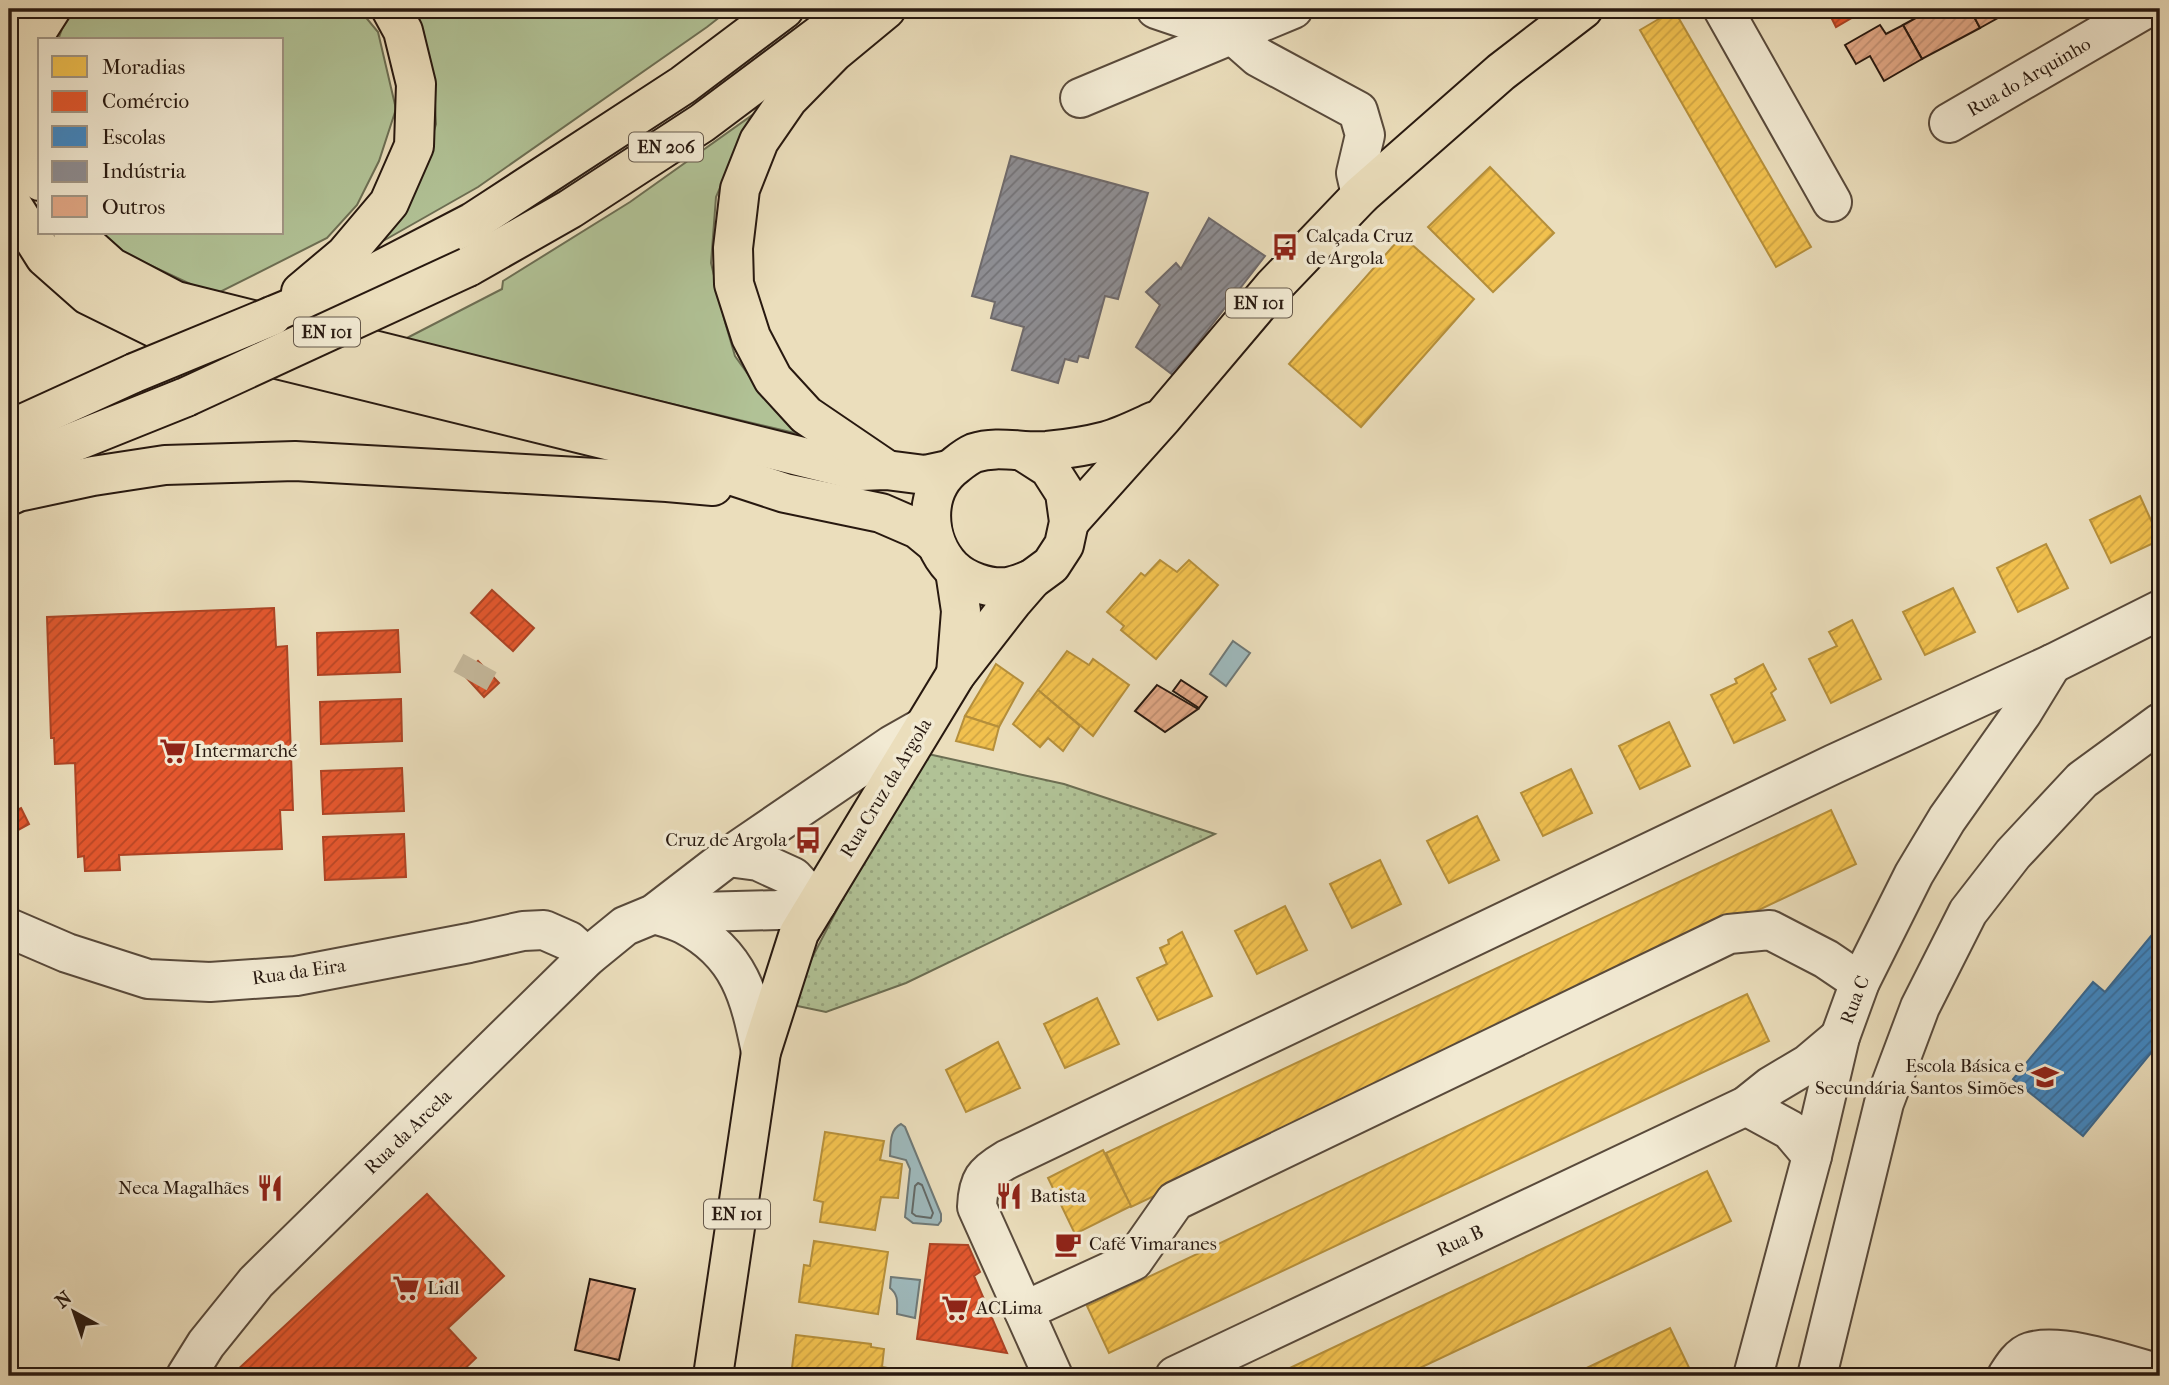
<svg xmlns="http://www.w3.org/2000/svg" width="2169" height="1385" font-family="'IM FELL French Canon',serif">
	<defs>
		<pattern id="garden-dots" width="8" height="8" patternUnits="userSpaceOnUse" patternTransform="scale(1.75)"><rect width="8" height="8" fill="#b1c296"/><path d="M2 2h.1M6 6h.1" fill="none" stroke="#98a680" stroke-width="1.8" stroke-linecap="round"/></pattern>
		<pattern id="homes-hatch" width="6" height="6" patternUnits="userSpaceOnUse" patternTransform="scale(1.75)"><rect width="6" height="6" fill="#f2c14e"/><path d="M-1 1l2-2M0 6l6-6M5 7l2-2" fill="none" stroke="#d0a543"/></pattern>
		<pattern id="shops-hatch" width="6" height="6" patternUnits="userSpaceOnUse" patternTransform="scale(1.75)"><rect width="6" height="6" fill="#e4572e"/><path d="M-1 1l2-2M0 6l6-6M5 7l2-2" fill="none" stroke="#b94726"/></pattern>
		<pattern id="schools-hatch" width="6" height="6" patternUnits="userSpaceOnUse" patternTransform="scale(1.75)"><rect width="6" height="6" fill="#3f88c5"/><path d="M-1 1l2-2M0 6l6-6M5 7l2-2" fill="none" stroke="#356e9f"/></pattern>
		<pattern id="industry-hatch" width="6" height="6" patternUnits="userSpaceOnUse" patternTransform="scale(1.75)"><rect width="6" height="6" fill="#8d8d92"/><path d="M-1 1l2-2M0 6l6-6M5 7l2-2" fill="none" stroke="#737276"/></pattern>
		<pattern id="building-hatch" width="6" height="6" patternUnits="userSpaceOnUse" patternTransform="scale(1.75)"><rect width="6" height="6" fill="#e2a886"/><path d="M-1 1l2-2M0 6l6-6M5 7l2-2" fill="none" stroke="#c29073"/></pattern>
	</defs>
	<rect width="100%" height="100%" fill="#ebdebc"/>
	<filter id="stains"><feTurbulence type="fractalNoise" baseFrequency=".00286" numOctaves="4"/><feColorMatrix values="0 0 0 0 .2 0 0 0 0 .09 0 0 0 0 .02 0 0 0 .5 -.17"/></filter>
	<radialGradient id="worn" r=".72"><stop offset=".6" stop-color="#630" stop-opacity="0"/><stop offset="1" stop-color="#630" stop-opacity=".3"/></radialGradient>
	<!-- grass -->
	<g fill="#b1c296" stroke="#6c6e53" stroke-width="2">
		<path d="M 75,9 L 359,9 L 378,32 L 396,109 L 379,161 L 357,205 L 327,238 L 214,295 L 124,253 L 102,233 L 282,233 L 282,40 L 58,40 L 62,29 Z"/>
		<path d="M 412,9 L 730,9 L 707,27 L 478,187 L 369,249 L 423,166 L 436,124 L 434,83 L 423,30 Z"/>
		<path d="M 751,116 L 716,197 L 711,263 L 725,322 L 735,356 L 765,398 L 799,434 L 403,340 L 502,289 L 503,281 L 630,202 Z"/>
	</g>
	<!-- garden -->
	<path fill="url(#garden-dots)" stroke="#6c6e53" stroke-width="2" d="M 919,752 L 1064,784 L 1215,834 L 906,983 L 826,1012 L 788,1004 Z"/>
	<!-- water -->
	<g fill="#9eb9bc" stroke="#6f7977" stroke-width="2">
		<path d="M 1233,641 L 1250,653 L 1226,686 L 1210,674 Z"/>
		<path d="M 901,1124 L 905,1127 L 941,1214 L 941,1221 L 938,1225 L 913,1223 L 905,1217 L 910,1169 L 906,1160 L 890,1156 C 891,1144 889,1130 901,1124 Z"/>
		<path d="M 891,1277 L 920,1280 L 915,1318 L 897,1314 C 897,1303 899,1295 890,1288 Z"/>
	</g>
	<!-- homes -->
	<g fill="url(#homes-hatch)" stroke="#b58f3b" stroke-width="2">
		<path d="M 1674,10 L 1811,247 L 1776,267 L 1640,30 Z"/>
		<path d="M 1490,167 L 1554,233 L 1493,292 L 1428,227 Z"/>
		<path d="M 1402,236 L 1474,299 L 1361,427 L 1289,364 Z"/>
		<path d="M 2140,496 L 2160,540 L 2111,563 L 2090,520 Z"/>
		<path d="M 2046,544 L 2068,588 L 2018,612 L 1997,568 Z"/>
		<path d="M 1160,560 L 1177,572 L 1189,560 L 1218,585 L 1156,659 L 1121,630 L 1124,626 L 1107,612 L 1141,573 L 1145,576 Z"/>
		<path d="M 1953,588 L 1975,632 L 1925,655 L 1903,612 Z"/>
		<path d="M 1852,620 L 1881,679 L 1831,703 L 1809,659 L 1837,646 L 1829,632 Z"/>
		<path d="M 1067,651 L 1089,665 L 1093,659 L 1129,685 L 1093,736 L 1038,690 Z"/>
		<path d="M 996,664 L 1023,683 L 999,727 L 965,716 Z"/>
		<path d="M 1763,664 L 1776,689 L 1771,693 L 1785,720 L 1734,743 L 1711,695 L 1737,683 L 1735,679 Z"/>
		<path d="M 1038,690 L 1080,726 L 1063,751 L 1048,738 L 1040,747 L 1013,724 Z"/>
		<path d="M 965,716 L 999,727 L 993,750 L 956,741 Z"/>
		<path d="M 1669,722 L 1690,766 L 1640,789 L 1619,746 Z"/>
		<path d="M 1571,769 L 1592,813 L 1543,836 L 1521,793 Z"/>
		<path d="M 1831,810 L 1856,864 L 1131,1207 L 1106,1153 Z"/>
		<path d="M 1477,816 L 1499,860 L 1449,883 L 1427,841 Z"/>
		<path d="M 1380,860 L 1401,904 L 1352,928 L 1330,884 Z"/>
		<path d="M 1285,906 L 1307,950 L 1257,974 L 1235,931 Z"/>
		<path d="M 1182,932 L 1212,996 L 1158,1020 L 1137,978 L 1167,964 L 1160,948 L 1169,944 L 1168,940 Z"/>
		<path d="M 1747,994 L 1769,1041 L 1109,1353 L 1087,1306 Z"/>
		<path d="M 1097,998 L 1119,1044 L 1065,1068 L 1044,1024 Z"/>
		<path d="M 998,1042 L 1020,1088 L 966,1112 L 946,1070 Z"/>
		<path d="M 825,1132 L 884,1141 L 880,1160 L 902,1164 L 898,1198 L 881,1197 L 875,1230 L 820,1222 L 823,1202 L 814,1200 Z"/>
		<path d="M 1103,1150 L 1131,1206 L 1075,1234 L 1048,1178 Z"/>
		<path d="M 1707,1171 L 1731,1221 L 1403,1376 L 1273,1376 Z"/>
		<path d="M 814,1241 L 888,1252 L 878,1314 L 799,1302 L 804,1265 L 810,1266 Z"/>
		<path d="M 1670,1328 L 1693,1376 L 1570,1376 Z"/>
		<path d="M 796,1335 L 871,1344 L 871,1347 L 884,1349 L 882,1367 L 888,1368 L 887,1376 L 791,1376 Z"/>
	</g>
	<!-- shops -->
	<g fill="url(#shops-hatch)" stroke="#ac4425" stroke-width="2">
		<path d="M 1827,9 L 1867,9 L 1836,27 Z"/>
		<path d="M 492,590 L 534,628 L 513,651 L 471,613 Z"/>
		<path d="M 274,608 L 276,647 L 287,646 L 293,810 L 280,810 L 282,849 L 119,855 L 120,870 L 85,871 L 84,856 L 78,857 L 75,763 L 55,764 L 54,738 L 51,738 L 47,617 Z"/>
		<path d="M 398,630 L 400,672 L 318,675 L 317,633 Z"/>
		<path d="M 478,661 L 499,683 L 484,697 L 463,674 Z"/>
		<path d="M 401,699 L 402,741 L 321,744 L 320,702 Z"/>
		<path d="M 402,768 L 404,811 L 323,814 L 321,771 Z"/>
		<path d="M 21,808 L 29,824 L 9,835 L 9,814 Z"/>
		<path d="M 404,834 L 406,877 L 325,880 L 323,837 Z"/>
		<path d="M 427,1194 L 504,1276 L 448,1328 L 476,1358 L 457,1376 L 237,1376 L 234,1373 Z"/>
		<path d="M 930,1244 L 968,1245 L 980,1272 L 974,1276 L 1007,1353 L 917,1339 Z"/>
	</g>
	<!-- schools -->
	<path fill="url(#schools-hatch)" stroke="#38678f" stroke-width="2" d="M 2160,925 L 2160,1042 L 2083,1136 L 2013,1079 L 2093,982 L 2105,992 Z"/>
	<!-- industry -->
	<g fill="url(#industry-hatch)" stroke="#6f6a6b" stroke-width="2">
		<path d="M 1011,156 L 1148,193 L 1118,299 L 1105,296 L 1088,358 L 1079,356 L 1077,362 L 1065,359 L 1058,383 L 1012,370 L 1024,327 L 991,318 L 995,302 L 972,296 Z"/>
		<path d="M 1209,218 L 1265,256 L 1173,375 L 1136,347 L 1160,305 L 1146,292 L 1176,263 L 1181,269 Z"/>
	</g>
	<g fill="none" stroke-linecap="round" stroke-linejoin="round">
		<!-- shore -->
		<path stroke="#636966" stroke-width="2" d="M 918,1183 L 922,1185 L 933,1213 L 931,1218 L 916,1216 L 912,1213 L 915,1186 Z"/>
	</g>
	<!-- building -->
	<g fill="url(#building-hatch)" stroke="#281910" stroke-width="2">
		<path d="M 1932,9 L 1970,9 L 1980,28 L 1922,59 L 1903,25 Z"/>
		<path d="M 1970,9 L 2014,9 L 1980,28 Z"/>
		<path d="M 1880,25 L 1886,34 L 1903,25 L 1922,59 L 1884,81 L 1870,56 L 1856,64 L 1845,45 Z"/>
		<path d="M 1181,680 L 1207,697 L 1199,708 L 1173,691 Z"/>
		<path d="M 1157,685 L 1198,709 L 1165,732 L 1135,711 Z"/>
		<path d="M 590,1279 L 635,1289 L 619,1360 L 575,1350 Z"/>
	</g>
	<g fill="none" stroke-linecap="round" stroke-linejoin="round">
		<!-- minor-tunnel -->
		<path stroke="#c4b79a" stroke-width="38" stroke-dasharray="38 19" stroke-linecap="butt" d="M 470,681 L 480,663"/>
		<defs>
			<g id="minor">
				<path d="M 1156,9 L 1233,35 L 1258,57 L 1358,111 L 1365,135 L 1356,173 L 1361,195"/>
				<path d="M 1723,9 L 1832,202"/>
				<path d="M 1080,98 L 1293,9"/>
				<path d="M 1949,123 L 2145,9"/>
				<path d="M 728,857 L 758,861 L 793,877 L 817,903"/>
				<path d="M 660,913 L 778,910 L 817,903"/>
				<path d="M 654,914 C 664,917 676,920 685,925 C 740,954 750,997 761,1052"/>
				<path d="M 9,928 L 67,953 L 148,979 L 210,982 L 296,976 L 469,943 L 523,931 L 544,930 L 569,941 L 587,957"/>
				<path d="M 1746,1106 L 1790,1130 L 1812,1156"/>
				<path d="M 1024,1311 L 1133,1261 L 1175,1201 L 1729,934 L 1770,930 L 1826,959 L 1860,982"/>
				<path d="M 186,1376 L 206,1344 L 256,1282 L 587,957 L 625,926 L 654,914 L 728,857 L 892,745 L 922,728"/>
				<path d="M 1053,1376 L 977,1207 C 978,1180 984,1173 1006,1160 L 1834,764 L 2052,664 L 2160,610"/>
				<path d="M 1175,1376 L 1746,1106 L 1771,1086 L 1808,1064 L 1840,1037"/>
				<path d="M 1753,1376 L 1812,1156 L 1840,1037 L 1860,982 L 1914,874 L 1947,819 L 2022,713 L 2052,664"/>
				<path d="M 1817,1376 L 1884,1103 L 1920,1007 L 1968,912 L 2013,854 L 2082,780 L 2160,723"/>
				<path d="M 2007,1376 C 2012,1368 2020,1355 2030,1352 C 2062,1342 2127,1365 2160,1374"/>
			</g>
			<g id="major">
				<path d="M 1069,522 L 1163,417 L 1273,287 L 1361,195 L 1501,72 L 1583,9"/>
				<path d="M 955,571 L 961,611 L 956,674"/>
				<path d="M 1032,579 C 1024,582 1015,586 1007,587 C 989,589 965,581 952,568 C 925,540 922,490 956,465 C 961,461 967,456 974,453 C 998,445 1022,453 1047,451 C 1066,449 1087,446 1106,441 C 1122,437 1139,428 1155,421"/>
				<path d="M 713,1376 L 761,1052 L 799,933 L 956,674 L 1012,602 L 1032,579 L 1051,565 L 1064,545 L 1069,522 L 1065,493 L 1049,468 L 1024,452"/>
			</g>
			<g id="highway">
				<path d="M 9,18 L 14,9"/>
				<path d="M 40,181 L 25,134 L 24,83 L 37,31 L 51,9"/>
				<path d="M 9,193 L 11,203 L 45,257 L 88,295 L 159,330 L 672,456 L 785,493 L 881,513 L 918,529 L 935,543"/>
				<path d="M 73,233 L 111,267 L 176,301 L 859,471 L 886,470 L 925,475 L 948,470"/>
				<path d="M 468,267 L 570,209 L 702,123 L 833,25"/>
				<path d="M 301,292 L 345,255 L 389,203 L 414,146 L 416,84 L 403,31 L 391,9"/>
				<path d="M 272,316 L 369,276 L 473,222 L 683,85 L 784,9"/>
				<path d="M 9,430 L 134,373"/>
				<path d="M 9,468 L 186,397"/>
				<path d="M 884,468 L 806,415 L 773,379 L 751,337 L 734,284 L 733,248 L 740,189 L 759,141 L 788,99 L 834,52 L 886,9"/>
				<path d="M 9,496 L 18,492 L 93,476 L 165,465 L 295,461 L 667,482 L 713,486"/>
			</g>
		</defs>
		<!-- minor casing -->
		<use href="#minor" stroke="#594a3b" stroke-width="42"/>
		<!-- major casing -->
		<use href="#major" stroke="#281910" stroke-width="42"/>
		<!-- highway casing -->
		<use href="#highway" stroke="#281910" stroke-width="42"/>
		<!-- minor -->
		<use href="#minor" stroke="#f2ead3" stroke-width="38"/>
		<!-- major -->
		<use href="#major" stroke="#ebdebc" stroke-width="38"/>
		<!-- highway -->
		<use href="#highway" stroke="#ebdebc" stroke-width="38"/>
		<defs>
			<g id="highway-bridge">
				<path d="M 134,373 L 272,316"/>
				<path d="M 186,397 L 468,267"/>
			</g>
		</defs>
		<!-- highway-bridge casing -->
		<use href="#highway-bridge" stroke="#281910" stroke-width="42" stroke-linecap="butt"/>
		<!-- highway-bridge -->
		<use href="#highway-bridge" stroke="#ebdebc" stroke-width="38"/>
	</g>
	<!-- icons -->
	<defs>
		<symbol id="bus-bare" viewBox="-9 -9 18 18"><path d="M-5-6H5V4H4V6H2V4H-2V6H-4V4H-5ZM-3.5-4V0h7V-4ZM-3.5 1.2v1.5H-2V1.2ZM2 1.2v1.5H3.5V1.2Z" fill="#8f2418" stroke="#f2ead3" stroke-width="2.5" paint-order="stroke"/></symbol>
		<symbol id="supermarket-bare" viewBox="-9 -9 18 18"><path d="M-6-5.5h2.5l.6 2H6L4.5 2H-2.5L-4.4-4H-6ZM-1.5 3.2a1.3 1.3 0 1 0 .1 0ZM3 3.2a1.3 1.3 0 1 0 .1 0Z" fill="#8f2418" stroke="#f2ead3" stroke-width="2.5" paint-order="stroke"/></symbol>
		<symbol id="school-bare" viewBox="-9 -9 18 18"><path d="M0-5L7-2L0 1L-7-2ZM-4 1L0 2.5L4 1V4Q0 6-4 4Z" fill="#8f2418" stroke="#f2ead3" stroke-width="2.5" paint-order="stroke"/></symbol>
		<symbol id="restaurant-bare" viewBox="-9 -9 18 18"><path d="M-5-6h1v4h1v-4h1v4h1v-4h1v5L-1.5 .5V6h-2V.5L-5-1ZM5-6V6H3V1.5H1.5Q1.5-4 5-6Z" fill="#8f2418" stroke="#f2ead3" stroke-width="2.5" paint-order="stroke"/></symbol>
		<symbol id="cafe-bare" viewBox="-9 -9 18 18"><path d="M-5.5-4.5H6V0H3Q3 3.5 0 3.5H-2.5Q-5.5 3.5-5.5 0ZM3-3.2v2h1.7v-2ZM-6 4.5H4V6H-6Z" fill="#8f2418" stroke="#f2ead3" stroke-width="2.5" paint-order="stroke"/></symbol>
	</defs>
	<g fill-rule="evenodd">
		<use href="#bus-bare" x="1266" y="228" width="38" height="38"/>
		<use href="#supermarket-bare" x="154" y="732" width="38" height="38"/>
		<use href="#bus-bare" x="789" y="821" width="38" height="38"/>
		<use href="#school-bare" x="2026" y="1058" width="38" height="38"/>
		<use href="#restaurant-bare" x="251" y="1169" width="38" height="38"/>
		<use href="#restaurant-bare" x="990" y="1177" width="38" height="38"/>
		<use href="#cafe-bare" x="1049" y="1225" width="38" height="38"/>
		<use href="#supermarket-bare" x="387" y="1269" width="38" height="38"/>
		<use href="#supermarket-bare" x="936" y="1289" width="38" height="38"/>
	</g>
	<g text-anchor="middle" dominant-baseline="central" stroke-width="7" stroke-linejoin="round" paint-order="stroke">
		<!-- shield labels -->
		<g fill="#f2ead3" stroke="#65584a" stroke-width="2">
			<rect x="629" y="132.5" width="74" height="29" rx="5"/>
			<rect x="1226" y="288.5" width="66" height="29" rx="5"/>
			<rect x="294" y="317.5" width="66" height="29" rx="5"/>
			<rect x="704" y="1199.5" width="66" height="29" rx="5"/>
		</g>
		<g font-size="18" font-weight="bold" fill="#281910">
			<text x="666" y="147">EN 206</text>
			<text x="1259" y="303">EN 101</text>
			<text x="327" y="332">EN 101</text>
			<text x="737" y="1214">EN 101</text>
		</g>
		<!-- street labels -->
		<g font-size="19" fill="#281910" stroke="#f2ead3">
			<text transform="translate(2029 77) rotate(-30)">Rua do Arquinho</text>
			<text transform="translate(886 788) rotate(-59)">Rua Cruz da Argola</text>
			<text transform="translate(299 972) rotate(-8)">Rua da Eira</text>
			<text transform="translate(1855 1000) rotate(-69)">Rua C</text>
			<text transform="translate(408 1132) rotate(-44)">Rua da Arcela</text>
			<text transform="translate(1460 1241) rotate(-25)">Rua B</text>
		</g>
		<!-- poi labels -->
		<g font-size="19" fill="#281910" stroke="#f2ead3" text-anchor="start">
			<text x="1306" y="236">Calçada Cruz<tspan x="1306" dy="22">de Argola</tspan></text>
			<text x="194" y="751">Intermarché</text>
			<text x="787" y="840" text-anchor="end">Cruz de Argola</text>
			<text x="2024" y="1066" text-anchor="end">Escola Básica e<tspan x="2024" dy="22">Secundária Santos Simões</tspan></text>
			<text x="249" y="1188" text-anchor="end">Neca Magalhães</text>
			<text x="1030" y="1196">Batista</text>
			<text x="1089" y="1244">Café Vimaranes</text>
			<text x="427" y="1288">Lidl</text>
			<text x="976" y="1308">ACLima</text>
		</g>
	</g>
	<!-- margin -->
	<rect width="2169" height="1385" fill="none" stroke="#ebdebc" stroke-width="35"/>
	<rect x="10" y="10" width="2148" height="1364" fill="none" stroke="#281910" stroke-width="3.5"/>
	<rect x="18" y="18" width="2134" height="1350" fill="none" stroke="#281910" stroke-width="2"/>
	<!-- legend -->
	<rect x="38" y="38" width="245" height="196" fill="#f2ead3" stroke="#a19685" stroke-width="2"/>
	<rect x="52" y="56" width="35" height="21" fill="#f2c14e" stroke="#a19685" stroke-width="2"/>
	<text x="102" y="74" font-size="21" fill="#281910">Moradias</text>
	<rect x="52" y="91" width="35" height="21" fill="#e4572e" stroke="#a19685" stroke-width="2"/>
	<text x="102" y="108" font-size="21" fill="#281910">Comércio</text>
	<rect x="52" y="126" width="35" height="21" fill="#3f88c5" stroke="#a19685" stroke-width="2"/>
	<text x="102" y="144" font-size="21" fill="#281910">Escolas</text>
	<rect x="52" y="161" width="35" height="21" fill="#8d8d92" stroke="#a19685" stroke-width="2"/>
	<text x="102" y="178" font-size="21" fill="#281910">Indústria</text>
	<rect x="52" y="196" width="35" height="21" fill="#e2a886" stroke="#a19685" stroke-width="2"/>
	<text x="102" y="214" font-size="21" fill="#281910">Outros</text>
	<!-- north arrow -->
	<g transform="translate(74 1312) rotate(320)" stroke="#f2ead3" stroke-width="5" paint-order="stroke">
	<path d="M0-5L12 26L0 18L-12 26Z" fill="#281910"/>
	<text y="-10" font-size="19" font-weight="bold" text-anchor="middle" fill="#281910">N</text>
	</g>
	<rect width="100%" height="100%" filter="url(#stains)"/>
	<rect width="100%" height="100%" fill="url(#worn)"/>
</svg>
